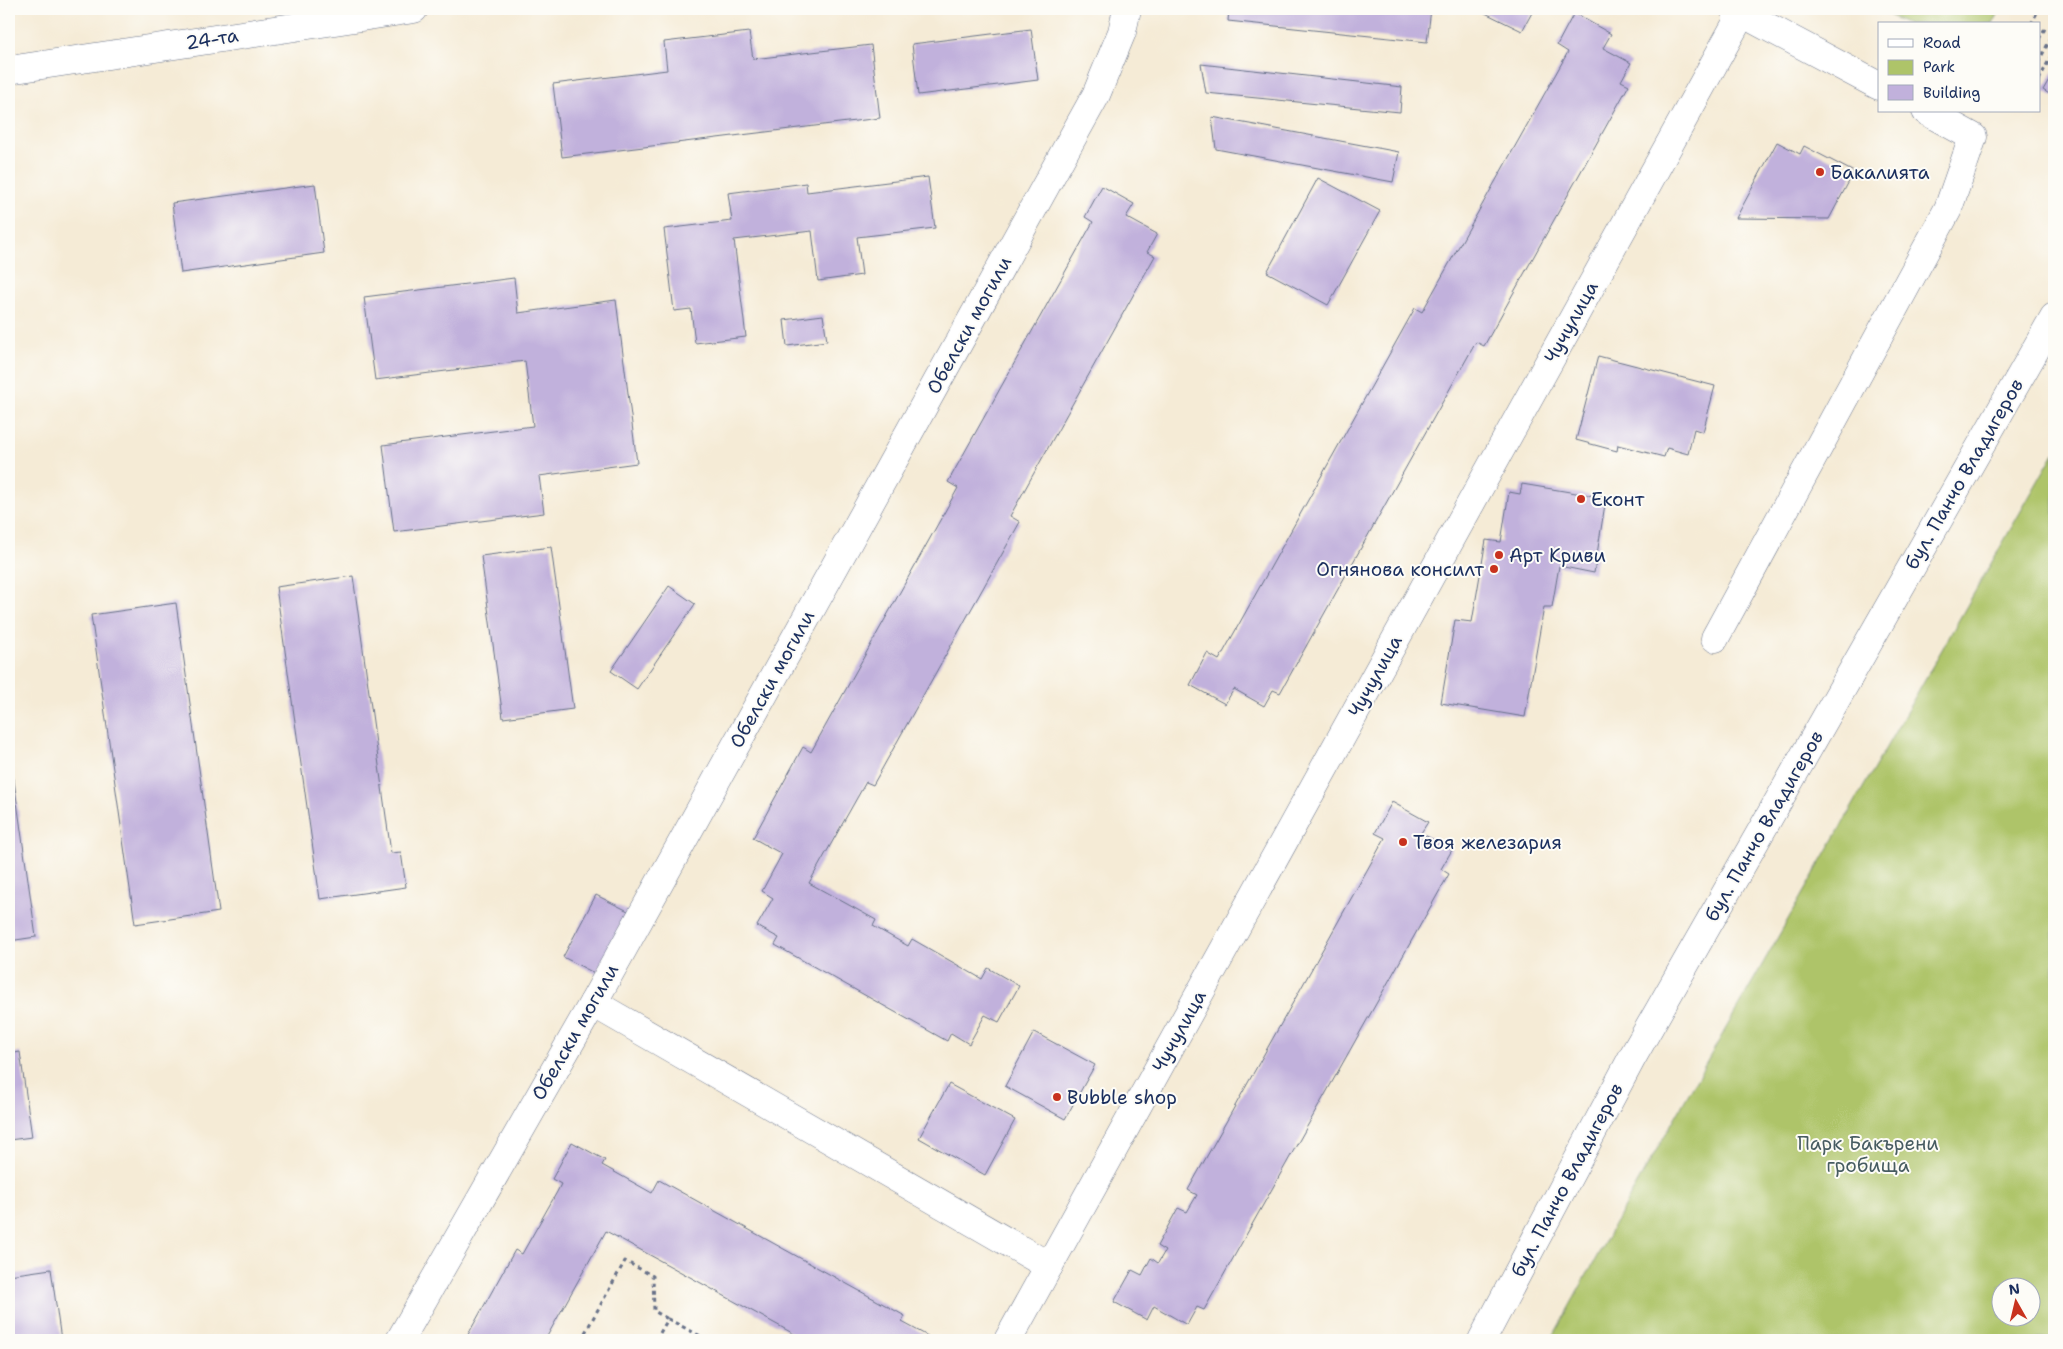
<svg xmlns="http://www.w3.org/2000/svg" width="2063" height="1349" font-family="'Shantell Sans',sans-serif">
	<rect width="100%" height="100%" fill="#fdfcf7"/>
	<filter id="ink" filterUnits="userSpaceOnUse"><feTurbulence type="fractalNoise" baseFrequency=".02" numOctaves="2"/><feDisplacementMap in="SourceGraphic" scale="10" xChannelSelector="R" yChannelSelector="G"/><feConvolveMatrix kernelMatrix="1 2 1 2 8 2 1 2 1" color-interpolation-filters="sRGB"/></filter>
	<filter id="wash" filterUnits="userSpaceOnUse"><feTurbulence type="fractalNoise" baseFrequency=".0096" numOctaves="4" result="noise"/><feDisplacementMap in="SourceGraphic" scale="20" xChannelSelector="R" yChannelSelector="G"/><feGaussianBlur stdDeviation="1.12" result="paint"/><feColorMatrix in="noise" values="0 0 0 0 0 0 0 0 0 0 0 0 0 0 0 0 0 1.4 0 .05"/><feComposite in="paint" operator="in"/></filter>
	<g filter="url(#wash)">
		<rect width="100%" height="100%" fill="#f5ebd6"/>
		<!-- green -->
		<g fill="#aec469" stroke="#647a64" fill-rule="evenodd">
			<path d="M 1877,9 L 2001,9 L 1993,24 L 1907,24 Z"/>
			<path d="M 2054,453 L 2054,1340 L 1551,1340 L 1628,1200 ZM 2000,1286 L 2030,1286 L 2030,1316 L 2000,1316 Z"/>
		</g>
		<g id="blocks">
			<!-- building -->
			<g fill="#c1b1dc">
				<path d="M 1229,9 L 1431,9 L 1427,42 L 1228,21 Z"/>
				<path d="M 1477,9 L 1534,9 L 1522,31 Z"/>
				<path d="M 1574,13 L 1611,34 L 1603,48 L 1631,63 L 1621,81 L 1629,85 L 1484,346 L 1476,342 L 1280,693 L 1273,690 L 1264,706 L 1234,689 L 1225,704 L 1190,685 L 1207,653 L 1219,660 L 1415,308 L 1422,312 L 1568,52 L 1557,45 Z"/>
				<path d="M 1031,29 L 1038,80 L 918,95 L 912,44 Z"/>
				<path d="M 749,32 L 753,59 L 871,45 L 880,118 L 562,157 L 553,84 L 667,70 L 664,42 Z"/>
				<path d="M 1201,64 L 1402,87 L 1400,112 L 1206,93 Z"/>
				<path d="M 2054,71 L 2054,97 L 2043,90 Z"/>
				<path d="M 1212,117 L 1399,152 L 1393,182 L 1216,149 Z"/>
				<path d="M 1777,142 L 1800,154 L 1804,146 L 1854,172 L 1829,219 L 1736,218 Z"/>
				<path d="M 928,177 L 935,228 L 857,237 L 862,275 L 818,281 L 812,231 L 734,240 L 746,337 L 695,343 L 691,309 L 674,311 L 664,229 L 732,221 L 728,193 L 806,183 L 807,192 Z"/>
				<path d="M 1318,178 L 1380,211 L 1328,305 L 1267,272 Z"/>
				<path d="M 315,184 L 324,253 L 181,273 L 172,203 Z"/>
				<path d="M 1102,186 L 1134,204 L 1126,217 L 1157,234 L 1147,252 L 1155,256 L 1010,516 L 1020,522 L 873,785 L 866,782 L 809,883 L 876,920 L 873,926 L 908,946 L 912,939 L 982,979 L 988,968 L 1019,986 L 999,1022 L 985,1015 L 969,1044 L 951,1033 L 947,1041 L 775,945 L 779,938 L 757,926 L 773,898 L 762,891 L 782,854 L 753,838 L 803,747 L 811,752 L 958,488 L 948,482 L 1093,222 L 1085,217 Z"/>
				<path d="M 514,278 L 518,313 L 616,300 L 637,463 L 539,476 L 544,513 L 394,532 L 383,445 L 533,426 L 525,361 L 375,380 L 364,297 Z"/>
				<path d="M 823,315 L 827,341 L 787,346 L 784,320 Z"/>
				<path d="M 1598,356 L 1715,386 L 1703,432 L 1694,429 L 1688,454 L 1667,448 L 1664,457 L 1618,445 L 1617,451 L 1576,440 Z"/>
				<path d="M 1522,484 L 1606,498 L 1594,573 L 1559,566 L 1552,607 L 1544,607 L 1525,717 L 1441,703 L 1455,620 L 1472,622 L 1486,540 L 1501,542 L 1509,492 L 1520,494 Z"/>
				<path d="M 551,547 L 573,709 L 503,718 L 481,556 Z"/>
				<path d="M 353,576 L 391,853 L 401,852 L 406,887 L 320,899 L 276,587 Z"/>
				<path d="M 669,586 L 695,604 L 637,689 L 611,671 Z"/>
				<path d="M 176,603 L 219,912 L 135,924 L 91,615 Z"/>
				<path d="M 10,752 L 36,937 L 9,941 L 9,753 Z"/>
				<path d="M 1392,802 L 1428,822 L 1421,833 L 1452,850 L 1441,869 L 1449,874 L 1204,1310 L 1197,1307 L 1187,1325 L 1154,1306 L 1147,1320 L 1114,1302 L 1132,1270 L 1142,1275 L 1151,1258 L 1158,1263 L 1165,1251 L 1157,1246 L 1178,1208 L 1187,1212 L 1197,1195 L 1188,1190 L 1385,838 L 1375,833 Z"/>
				<path d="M 596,895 L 628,911 L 596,974 L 563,957 Z"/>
				<path d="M 1034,1032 L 1095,1065 L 1065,1119 L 1005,1086 Z"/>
				<path d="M 20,1052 L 32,1137 L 9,1140 L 9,1054 Z"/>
				<path d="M 949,1084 L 1015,1120 L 985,1175 L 919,1138 Z"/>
				<path d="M 572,1142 L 605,1160 L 602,1165 L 652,1193 L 659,1180 L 905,1316 L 902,1322 L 935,1340 L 805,1340 L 606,1231 L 545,1340 L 465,1340 L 515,1250 L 522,1254 L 557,1192 L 561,1184 L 552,1179 Z"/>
				<path d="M 51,1269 L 61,1340 L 9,1340 L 9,1275 Z"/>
			</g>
		</g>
	</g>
	<g filter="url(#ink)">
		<use href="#blocks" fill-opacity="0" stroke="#677188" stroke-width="1"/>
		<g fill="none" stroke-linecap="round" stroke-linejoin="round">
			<defs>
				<g id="minor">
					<path d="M 1734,9 L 1879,86"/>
					<path d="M 9,70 L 414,9"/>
					<path d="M 1715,638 L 1948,209 L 1973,137 L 1926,111"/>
					<path d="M 593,1003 L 1049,1266"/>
					<path d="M 400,1340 L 593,1003 L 1096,95 L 1122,32 L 1127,9"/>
					<path d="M 1008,1340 L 1742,13"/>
				</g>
				<path id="tertiary" d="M 1482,1340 L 1633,1056 L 2054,317"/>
			</defs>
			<!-- minor casing -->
			<use href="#minor" stroke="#677188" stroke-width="29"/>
			<!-- tertiary casing -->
			<use href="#tertiary" stroke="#677188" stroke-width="29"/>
			<!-- path -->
			<g stroke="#677188" stroke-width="3" stroke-dasharray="4 4" stroke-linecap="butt">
				<path d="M 2031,24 L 2039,9"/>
				<path d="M 2039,39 L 2044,30 L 2053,34 L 2039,61"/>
				<path d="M 2039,80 L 2054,50"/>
				<path d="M 581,1340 L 625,1261 L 653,1276 L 654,1311 L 668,1319"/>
				<path d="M 656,1340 L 668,1319 L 708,1340"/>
			</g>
			<!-- minor -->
			<use href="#minor" stroke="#fff" stroke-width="28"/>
			<!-- tertiary -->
			<use href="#tertiary" stroke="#fff" stroke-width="28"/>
		</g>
	</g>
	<!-- markers -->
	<g fill="#c8321e" stroke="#fdfcf7" stroke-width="2">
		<circle cx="1820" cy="172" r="5"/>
		<circle cx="1581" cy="499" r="5"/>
		<circle cx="1499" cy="555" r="5"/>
		<circle cx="1494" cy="569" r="5"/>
		<circle cx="1403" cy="842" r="5"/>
		<circle cx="1057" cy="1097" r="5"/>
	</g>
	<g text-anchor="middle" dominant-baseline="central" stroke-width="4" stroke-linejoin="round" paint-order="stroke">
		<!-- street labels -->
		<g font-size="19" fill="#1b2f5e" stroke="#fdfcf7">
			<text transform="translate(212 39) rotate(-9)">24-та</text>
			<text transform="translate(1571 322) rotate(-61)">Чучулица</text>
			<text transform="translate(969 325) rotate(-61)">Обелски могили</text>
			<text transform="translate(1964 474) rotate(-60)">бул. Панчо Владигеров</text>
			<text transform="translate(1375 676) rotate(-61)">Чучулица</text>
			<text transform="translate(772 679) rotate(-61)">Обелски могили</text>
			<text transform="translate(1764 826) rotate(-60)">бул. Панчо Владигеров</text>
			<text transform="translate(1179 1031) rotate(-61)">Чучулица</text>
			<text transform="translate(575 1032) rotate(-60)">Обелски могили</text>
			<text transform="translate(1567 1180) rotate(-62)">бул. Панчо Владигеров</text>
		</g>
		<!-- poi labels -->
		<g font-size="19" fill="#1b2f5e" stroke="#fdfcf7" text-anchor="start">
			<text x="1830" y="172">Бакалията</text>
			<text x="1591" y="499">Еконт</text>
			<text x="1509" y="555">Арт Криви</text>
			<text x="1484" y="569" text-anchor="end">Огнянова консилт</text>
			<text x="1413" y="842">Твоя железария</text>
			<text x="1067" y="1097">Bubble shop</text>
		</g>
		<!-- park labels -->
		<g font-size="19" fill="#475c61" stroke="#fdfcf7">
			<text x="1868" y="1143">Парк Бакърени<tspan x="1868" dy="22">гробища</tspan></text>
		</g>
	</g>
	<!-- margin -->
	<rect width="2063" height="1349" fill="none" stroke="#fdfcf7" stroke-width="30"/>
	<!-- legend -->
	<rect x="1878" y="22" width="162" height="90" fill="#fdfcf7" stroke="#a3aaba"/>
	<rect x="1888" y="39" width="25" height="8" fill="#ffffff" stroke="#a3aaba"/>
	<text x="1923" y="48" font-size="15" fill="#1b2f5e">Road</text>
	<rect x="1888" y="60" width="25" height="15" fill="#aec469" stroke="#a3aaba"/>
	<text x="1923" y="72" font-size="15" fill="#1b2f5e">Park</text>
	<rect x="1888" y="85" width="25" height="15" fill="#c1b1dc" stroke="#a3aaba"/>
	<text x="1923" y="98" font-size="15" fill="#1b2f5e">Building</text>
	<!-- north arrow -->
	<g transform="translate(2016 1302) rotate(352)"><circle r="24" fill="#fdfcf7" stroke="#a3aaba"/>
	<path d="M0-4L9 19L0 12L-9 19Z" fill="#c8321e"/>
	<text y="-8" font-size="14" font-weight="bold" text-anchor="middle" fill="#1b2f5e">N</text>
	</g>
</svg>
